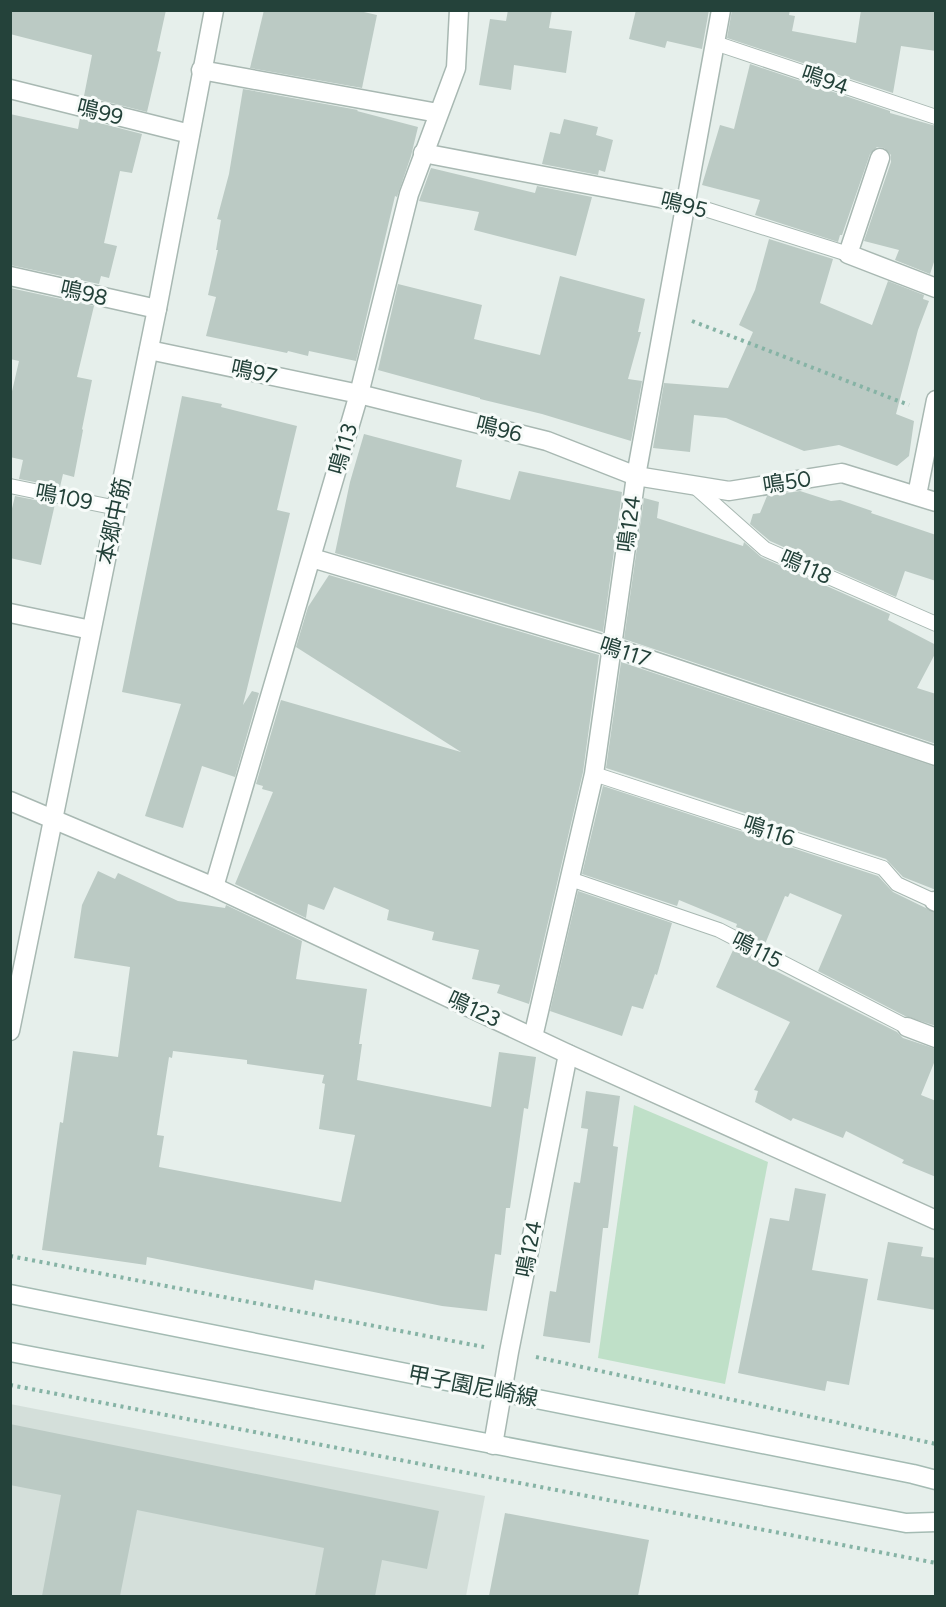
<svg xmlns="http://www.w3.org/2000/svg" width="946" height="1607" font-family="Figtree,'Noto Sans JP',sans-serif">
	<rect width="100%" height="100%" fill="#e6efeb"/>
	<!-- built -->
	<path fill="#d4dfda" d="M 10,1404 L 485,1496 L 466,1596 L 11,1596 Z"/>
	<!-- green -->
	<path fill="#bfe0c8" d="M 634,1105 L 768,1162 L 725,1384 L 598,1358 Z"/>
	<!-- building -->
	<g fill="#bbcac4" fill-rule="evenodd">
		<path d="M 10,10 L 166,10 L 157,51 L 161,52 L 147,112 L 84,96 L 92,55 L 10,34 Z"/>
		<path d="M 264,10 L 355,10 L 377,15 L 362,88 L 250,68 Z"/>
		<path d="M 508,10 L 552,10 L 549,28 L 572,31 L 566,73 L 514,65 L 511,90 L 479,85 L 490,19 L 506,21 Z"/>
		<path d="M 636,10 L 709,10 L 702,49 L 667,41 L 665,48 L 629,39 Z"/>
		<path d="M 732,10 L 790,10 L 789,15 L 795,16 L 792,31 L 856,43 L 861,10 L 936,10 L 936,51 L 901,46 L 893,93 L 727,38 Z"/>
		<path d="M 750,64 L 890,111 L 890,113 L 936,126 L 936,256 L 930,274 L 895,260 L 899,250 L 864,241 L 891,162 L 891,155 L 884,148 L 877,147 L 870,154 L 842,235 L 840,235 L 838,242 L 755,215 L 760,200 L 702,185 L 720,125 L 734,129 Z"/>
		<path d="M 243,89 L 358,110 L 357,111 L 418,127 L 411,156 L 397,197 L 395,196 L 356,361 L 309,351 L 308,356 L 288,351 L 287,353 L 206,336 L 216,297 L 208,295 L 218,250 L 216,250 L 221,220 L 217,219 L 229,174 Z"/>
		<path d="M 10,114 L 78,129 L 80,118 L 142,134 L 132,173 L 120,171 L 104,243 L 117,246 L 109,278 L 101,276 L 99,284 L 10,265 Z"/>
		<path d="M 564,119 L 598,127 L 596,135 L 613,140 L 605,172 L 599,170 L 598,175 L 542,164 L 550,132 L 560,134 Z"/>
		<path d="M 431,168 L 535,193 L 537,186 L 592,197 L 576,256 L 474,230 L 479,212 L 419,201 Z"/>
		<path d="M 769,239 L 833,259 L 820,303 L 872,325 L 888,281 L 924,295 L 923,299 L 929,301 L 918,330 L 896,414 L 914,421 L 909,456 L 897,466 L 839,445 L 804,451 L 726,418 L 694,415 L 690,452 L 653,448 L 664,383 L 728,388 L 753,332 L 739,325 L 755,290 Z"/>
		<path d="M 560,276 L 645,299 L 638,332 L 641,332 L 628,379 L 642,381 L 631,441 L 542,414 L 480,399 L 480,398 L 378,370 L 398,284 L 482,305 L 474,339 L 540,355 Z"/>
		<path d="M 10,288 L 94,306 L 77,377 L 92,380 L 82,429 L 83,430 L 74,477 L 63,474 L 60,487 L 19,479 L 23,460 L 10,457 L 10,400 L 19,361 L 10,359 Z"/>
		<path d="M 182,396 L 222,404 L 221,407 L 297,426 L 277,510 L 290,513 L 243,705 L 252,691 L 259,693 L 235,777 L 202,766 L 183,828 L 145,816 L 181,704 L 122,692 Z"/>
		<path d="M 364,434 L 462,460 L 456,487 L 510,500 L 519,471 L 622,492 L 603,632 L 335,553 L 350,482 Z"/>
		<path d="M 800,491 L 831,501 L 840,500 L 872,511 L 871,513 L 936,535 L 936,581 L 905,571 L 896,597 L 770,541 L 750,524 L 753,514 L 760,513 L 767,496 Z"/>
		<path d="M 15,496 L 55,504 L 41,565 L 10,558 L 10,517 Z"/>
		<path d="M 644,498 L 659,502 L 657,518 L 743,546 L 744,542 L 761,557 L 890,614 L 888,620 L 936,645 L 936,652 L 917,688 L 936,694 L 936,744 L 624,639 Z"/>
		<path d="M 329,575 L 599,655 L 583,772 L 529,1004 L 497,993 L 500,985 L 472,979 L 479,950 L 432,940 L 434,932 L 387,920 L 389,910 L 334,887 L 324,910 L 308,904 L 306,918 L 235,884 L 273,792 L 262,789 L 263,786 L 256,784 L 281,700 L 461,752 L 296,647 L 308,607 Z"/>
		<path d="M 621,662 L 936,767 L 936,890 L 903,877 L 886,859 L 606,768 Z"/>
		<path d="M 603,786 L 878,876 L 893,892 L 936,913 L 936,1026 L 905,1016 L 818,971 L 842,915 L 790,893 L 788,897 L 785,896 L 765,944 L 742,932 L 743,930 L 736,927 L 737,924 L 679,900 L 677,906 L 582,874 Z"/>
		<path d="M 98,871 L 115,879 L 118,873 L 178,901 L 225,908 L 226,905 L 302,941 L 296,979 L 367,989 L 359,1044 L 362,1044 L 357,1080 L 491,1107 L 499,1052 L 536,1057 L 528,1109 L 524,1108 L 510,1208 L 506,1208 L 501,1255 L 495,1254 L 487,1311 L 442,1306 L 315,1280 L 313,1290 L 147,1257 L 146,1265 L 42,1250 L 60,1122 L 63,1123 L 73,1051 L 118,1057 L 130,967 L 74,958 L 82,905 ZM 173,1051 L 247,1060 L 247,1064 L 324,1075 L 322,1083 L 325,1084 L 319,1129 L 355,1135 L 341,1202 L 159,1167 L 164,1136 L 157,1135 L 169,1057 L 172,1058 Z"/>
		<path d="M 578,891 L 672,923 L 657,975 L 655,974 L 643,1009 L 632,1006 L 622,1036 L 550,1011 Z"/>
		<path d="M 734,948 L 758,960 L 758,962 L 897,1032 L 903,1038 L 936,1049 L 936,1058 L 921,1095 L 936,1101 L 936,1177 L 902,1163 L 904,1160 L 846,1131 L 843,1138 L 793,1118 L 791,1121 L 755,1102 L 758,1091 L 754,1090 L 790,1022 L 716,987 Z"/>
		<path d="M 586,1091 L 620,1096 L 613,1146 L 618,1147 L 608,1228 L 603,1228 L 590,1343 L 543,1336 L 550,1291 L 556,1292 L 574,1182 L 580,1183 L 588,1129 L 581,1128 Z"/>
		<path d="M 795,1188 L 826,1194 L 812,1270 L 868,1279 L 849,1385 L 827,1381 L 825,1391 L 738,1373 L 770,1218 L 789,1221 Z"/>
		<path d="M 888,1242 L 923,1247 L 921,1256 L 936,1258 L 936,1310 L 877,1300 Z"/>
		<path d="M 10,1424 L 439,1511 L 427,1569 L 382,1560 L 375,1596 L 315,1596 L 324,1548 L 137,1510 L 120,1596 L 42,1596 L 61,1495 L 10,1485 Z"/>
		<path d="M 505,1513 L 649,1540 L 638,1596 L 489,1596 Z"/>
	</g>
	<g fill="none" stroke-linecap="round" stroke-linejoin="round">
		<defs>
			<g id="service">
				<path d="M 715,43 L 936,117"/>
				<path d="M 686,203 L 848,254"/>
				<path d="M 693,485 L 765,549 L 936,624"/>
				<path d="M 10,486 L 117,508"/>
				<path d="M 594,774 L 883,868 L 897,884 L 934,901"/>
				<path d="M 570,879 L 719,930 L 907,1027"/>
			</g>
			<g id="minor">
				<path d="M 201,70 L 438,113"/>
				<path d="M 10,89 L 190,134"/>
				<path d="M 423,153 L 686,203"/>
				<path d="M 880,158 L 848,254 L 936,288"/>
				<path d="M 10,276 L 157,309"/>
				<path d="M 149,350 L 359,394 L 547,441 L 636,476 L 729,491 L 842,473 L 936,502"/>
				<path d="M 917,495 L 936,400"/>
				<path d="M 312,558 L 612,647 L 936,756"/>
				<path d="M 10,613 L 91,630"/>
				<path d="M 10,801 L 214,887 L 568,1054 L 936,1220"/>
				<path d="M 214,887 L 359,394 L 409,194 L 456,68 L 459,10"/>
				<path d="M 934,901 L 936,902"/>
				<path d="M 907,1027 L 936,1038"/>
				<path d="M 533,1037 L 594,774 L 636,476 L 721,10"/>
				<path d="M 493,1445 L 509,1352 L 568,1054"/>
			</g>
			<path id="tertiary" d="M 10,1031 L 157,309 L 214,10"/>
			<g id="secondary">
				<path d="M 10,1294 L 913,1474 L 936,1480"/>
				<path d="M 10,1352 L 906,1523 L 936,1522"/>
			</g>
		</defs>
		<!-- service casing -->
		<use href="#service" stroke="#a8b8b2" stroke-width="16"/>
		<!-- minor casing -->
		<use href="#minor" stroke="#a8b8b2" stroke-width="21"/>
		<!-- tertiary casing -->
		<use href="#tertiary" stroke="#a8b8b2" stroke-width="21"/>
		<!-- secondary casing -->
		<use href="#secondary" stroke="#a4bbb3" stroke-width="21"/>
		<!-- path -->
		<g stroke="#86b3a5" stroke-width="4" stroke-dasharray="3 4.5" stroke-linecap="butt">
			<path d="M 692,321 L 909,405"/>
			<path d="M 10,1256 L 484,1347"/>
			<path d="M 536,1357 L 936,1444"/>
			<path d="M 10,1385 L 936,1563"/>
		</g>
		<!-- service -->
		<use href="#service" stroke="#fff" stroke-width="14"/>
		<!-- minor -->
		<use href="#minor" stroke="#fff" stroke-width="18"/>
		<!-- tertiary -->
		<use href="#tertiary" stroke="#fff" stroke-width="18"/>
		<!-- secondary -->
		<use href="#secondary" stroke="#fff" stroke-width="18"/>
	</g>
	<g text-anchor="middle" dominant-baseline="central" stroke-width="6" stroke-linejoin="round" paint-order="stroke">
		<!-- street labels -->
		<g font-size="22" fill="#24423a" stroke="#f7fbf9">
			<text transform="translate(825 80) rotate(19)">鳴94</text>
			<text transform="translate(100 112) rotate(14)">鳴99</text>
			<text transform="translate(684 205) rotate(14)">鳴95</text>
			<text transform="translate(84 293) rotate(13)">鳴98</text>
			<text transform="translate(254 372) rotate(12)">鳴97</text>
			<text transform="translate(499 429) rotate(14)">鳴96</text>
			<text transform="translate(343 449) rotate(-74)">鳴113</text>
			<text transform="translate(787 482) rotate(-9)">鳴50</text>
			<text transform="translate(64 497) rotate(11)">鳴109</text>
			<text transform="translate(114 521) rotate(-78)">本郷中筋</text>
			<text transform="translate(629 524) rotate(-82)">鳴124</text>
			<text transform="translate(806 567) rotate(24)">鳴118</text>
			<text transform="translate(625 652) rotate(18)">鳴117</text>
			<text transform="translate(769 831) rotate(18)">鳴116</text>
			<text transform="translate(757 950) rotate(27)">鳴115</text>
			<text transform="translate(474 1009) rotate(25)">鳴123</text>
			<text transform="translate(529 1249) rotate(-79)">鳴124</text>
			<text transform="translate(473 1386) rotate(11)">甲子園尼崎線</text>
		</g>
	</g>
	<!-- border -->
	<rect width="946" height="1607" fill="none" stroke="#24423a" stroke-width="24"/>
</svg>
